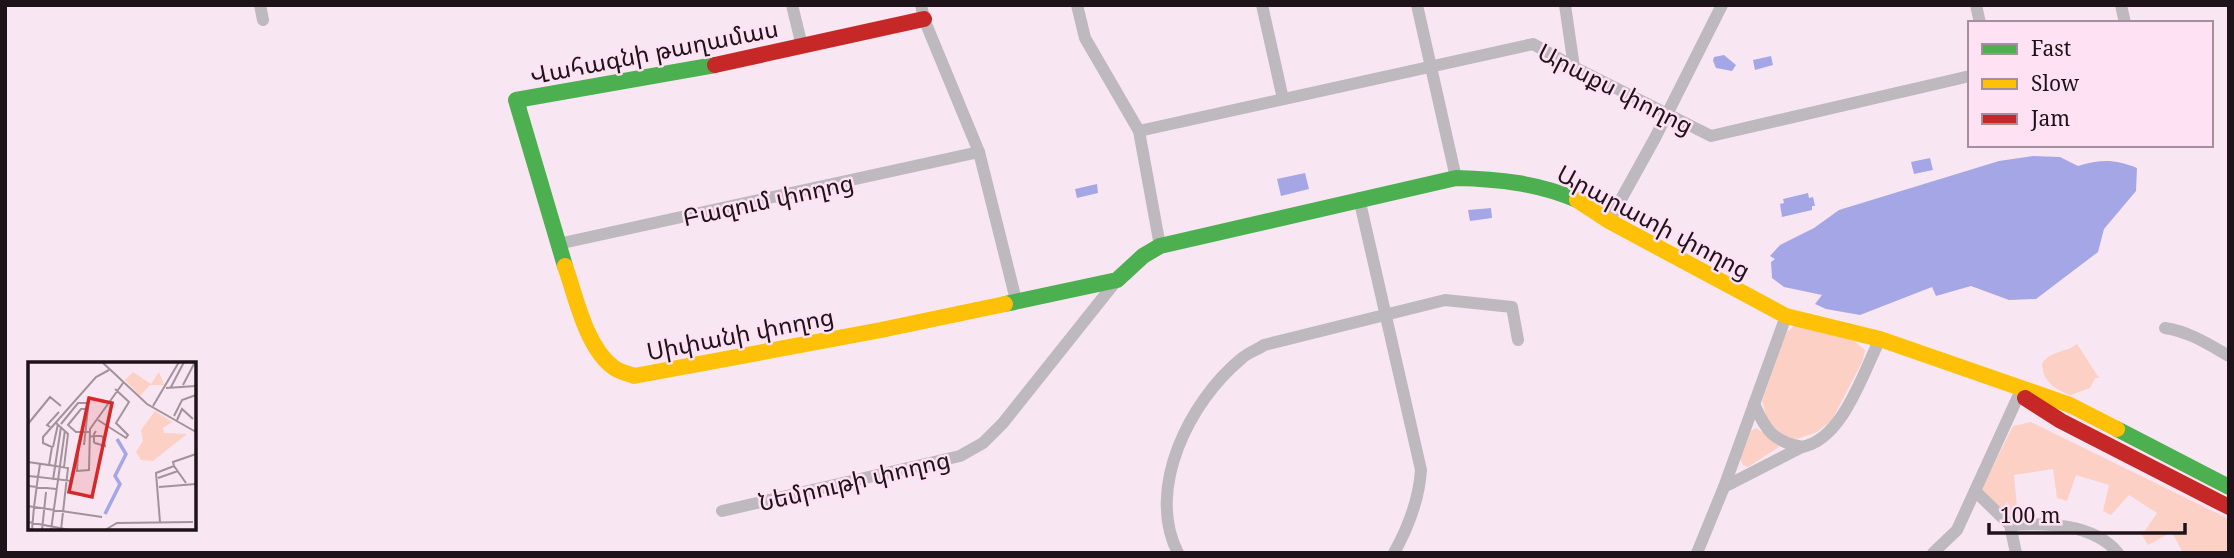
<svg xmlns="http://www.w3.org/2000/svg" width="2234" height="558" font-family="'Noto Serif','Noto Sans Armenian',serif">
	<rect width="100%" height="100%" fill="#f8e7f2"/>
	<!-- green -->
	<g fill="#fcd0c5">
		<path d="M 1795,326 L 1854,341 L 1865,350 L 1863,360 L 1832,420 L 1817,432 L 1797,439 L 1782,435 L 1768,421 L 1762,401 L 1786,332 Z"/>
		<path d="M 2077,344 L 2099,378 L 2095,378 L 2090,388 L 2070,395 C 2054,389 2043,381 2042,364 C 2050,350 2066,353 2077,344 Z"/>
		<path d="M 2031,422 L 2229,519 L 2229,553 L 2183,553 L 2172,532 L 2148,545 L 2142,535 L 2157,513 L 2129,495 L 2111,515 L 2103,511 L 2109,485 L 2076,475 L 2067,501 L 2057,498 L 2053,469 L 2014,475 L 2017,507 L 2023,507 L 2024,518 L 2010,520 L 1981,490 L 2013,426 Z"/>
		<path d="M 1756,428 L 1776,441 L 1779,447 L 1748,467 L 1743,465 L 1740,459 L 1751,431 Z"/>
	</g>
	<!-- water -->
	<g fill="#a5a6e5">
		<path d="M 1724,55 L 1736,65 L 1732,71 L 1716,68 L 1713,61 L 1714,57 Z"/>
		<path d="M 1771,56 L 1773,65 L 1755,70 L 1753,60 Z"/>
		<path d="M 2033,156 L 2060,157 L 2078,166 C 2101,159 2115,159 2137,168 L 2136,191 L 2104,229 L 2098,252 L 2036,299 L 2009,300 L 1971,286 L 1936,296 L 1932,287 L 1860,315 L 1826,309 L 1815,304 L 1822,295 L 1784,287 L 1772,278 L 1771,262 L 1775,259 L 1770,256 L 1780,245 L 1814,228 L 1839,210 L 1999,161 Z"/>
		<path d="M 1930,158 L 1933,170 L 1914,174 L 1911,162 Z"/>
		<path d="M 1305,173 L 1309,189 L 1281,196 L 1277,179 Z"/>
		<path d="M 1097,184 L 1098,193 L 1077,198 L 1075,189 Z"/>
		<path d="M 1808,193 L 1809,198 L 1813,197 L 1815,206 L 1812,206 L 1812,210 L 1782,217 L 1780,204 L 1784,203 L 1783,199 Z"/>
		<path d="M 1491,208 L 1492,218 L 1470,221 L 1468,210 Z"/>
	</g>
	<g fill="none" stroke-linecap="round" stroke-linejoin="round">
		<!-- street -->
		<g stroke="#bdb9be" stroke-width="12">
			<path d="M 260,5 L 263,20"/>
			<path d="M 792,5 L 802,46"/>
			<path d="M 921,5 L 924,19 L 979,152 L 1016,300"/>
			<path d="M 1077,5 L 1085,38 L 1139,131 L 1160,246"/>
			<path d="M 1262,5 L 1283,99"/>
			<path d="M 1417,5 L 1456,178"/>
			<path d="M 1565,5 L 1574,67"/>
			<path d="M 1976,5 L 1980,23"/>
			<path d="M 2121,5 L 2125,23"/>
			<path d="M 1139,131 L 1533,44 L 1574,67 L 1711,136 L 1970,76"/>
			<path d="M 1359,198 L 1421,470 C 1419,500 1409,526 1394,553"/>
			<path d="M 1609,221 L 1655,138 L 1722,5"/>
			<path d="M 558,244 L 979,152"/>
			<path d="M 2165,328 C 2190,332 2208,344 2229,356"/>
			<path d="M 1754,404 C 1766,431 1773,441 1802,447"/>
			<path d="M 1724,487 L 1802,447 C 1843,439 1863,373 1880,339"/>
			<path d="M 1975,491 L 2010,525 L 2016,553"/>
			<path d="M 722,511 L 960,456 L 983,443 L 1003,423 L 1117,280"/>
			<path d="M 2010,525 C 2046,523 2093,523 2118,553"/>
			<path d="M 1178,553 C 1145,489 1190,401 1241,359 C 1247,353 1257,350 1264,345 L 1445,300 L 1512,307 L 1518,340"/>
			<path d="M 1697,553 L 1724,487 L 1786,316"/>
			<path d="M 1933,553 L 1957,530 L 2022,388"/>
		</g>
		<!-- fast -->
		<g stroke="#4caf50" stroke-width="16">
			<path d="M 565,266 L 516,100 L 715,65"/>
			<path d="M 1005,304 L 1117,280 L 1143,256 L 1160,246 L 1456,178 C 1498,179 1538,183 1577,200"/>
			<path d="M 2117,429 L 2229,487"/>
		</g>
		<!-- slow -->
		<g stroke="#ffc107" stroke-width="16">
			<path d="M 1577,200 L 1609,221 L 1786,316 L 1880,339 L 2070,405 L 2117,429"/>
			<path d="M 565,266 C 576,297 586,347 613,367 C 619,372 627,373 634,376 L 881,330 L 1005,304"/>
		</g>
		<!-- jam -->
		<g stroke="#c62828" stroke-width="16">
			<path d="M 715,65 L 924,19"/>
			<path d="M 2025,398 L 2061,421 L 2229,507"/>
		</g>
	</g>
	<g text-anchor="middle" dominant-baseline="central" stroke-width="5" stroke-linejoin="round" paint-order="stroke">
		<!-- street labels -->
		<g font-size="24" fill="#1f131a" stroke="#fee1f3">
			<text transform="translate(654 51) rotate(-11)">Վահագնի թաղամաս</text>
			<text transform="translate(1616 88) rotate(27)">Արաքս փողոց</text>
			<text transform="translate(768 199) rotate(-12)">Բազում փողոց</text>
			<text transform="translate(1654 221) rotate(28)">Արարատի փողոց</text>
			<text transform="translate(740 333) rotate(-11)">Սիփանի փողոց</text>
			<text transform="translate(854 480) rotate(-13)">Նեմրութի փողոց</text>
		</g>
	</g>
	<!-- overview -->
	<g transform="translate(28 362)">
		<rect width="168" height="168" fill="#f8e7f2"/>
		<path d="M 105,10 L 123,22 L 131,10 L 136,23 L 122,23 L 112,34 L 97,18 ZM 127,49 L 144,60 L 135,66 L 136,71 L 159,72 L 125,99 L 113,98 L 108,90 L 115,79 L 113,68 Z" fill="#fcd0c5"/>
		<path fill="none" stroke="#a5a6e5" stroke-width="3.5" d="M 77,152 L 92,122 L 87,114 L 98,92 L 89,77"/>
		<path fill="none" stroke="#a1929c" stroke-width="2" d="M 74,0 L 119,42 L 168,70M 155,23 L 167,0M 143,25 L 156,0M 138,26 L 168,24M 125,44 L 151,0M 146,54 L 154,38 L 168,33M 70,58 L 98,76 L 100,73 L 88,61 L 101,40 L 87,27M 149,58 L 154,47 L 165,57M 27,60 L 40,72 L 36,105M 0,62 L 22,35 L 33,44M 33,62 L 50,41 L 61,41M 22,65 L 19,63 L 31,50M 61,70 L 48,70 L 40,63 L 53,47 L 61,47M 61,75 L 66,74 L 73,74 L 75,75 L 77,84 L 67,81 L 66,80 L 66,72 L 68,69M 56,83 L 61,37M 25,85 L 30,62M 50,91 L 49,109 L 61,108 L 62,67 L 95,21M 0,100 L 21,103 L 24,85 L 15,81 L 15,75 L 68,15 L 81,8M 12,102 L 10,115 L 44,119M 21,103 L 40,106 L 33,168M 146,104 L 145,100 L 168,92M 0,114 L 10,115 L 6,145 L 74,155M 130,116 L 150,109M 25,118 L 33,65M 0,124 L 28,127M 131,125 L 168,122M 0,144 L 6,145 L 4,168M 0,160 L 42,168M 132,160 L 128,111 L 146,104 L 158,121M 14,168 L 18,130M 23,168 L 37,68M 77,168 L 89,161 L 165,160"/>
		<path fill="#d62828" fill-opacity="0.15" stroke="#d62828" stroke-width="3.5" d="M 61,36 L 84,41 L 64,135 L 41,130 Z"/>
		<rect width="168" height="168" fill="none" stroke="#1f131a" stroke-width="3.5"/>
	</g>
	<!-- border -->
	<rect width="2234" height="558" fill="none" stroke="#1f131a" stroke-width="14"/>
	<!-- legend -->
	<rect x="1968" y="21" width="245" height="126" fill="#fee1f3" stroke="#a58f9c" stroke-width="2"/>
	<rect x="1982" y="44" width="35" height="10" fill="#4caf50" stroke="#a58f9c" stroke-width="2"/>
	<text x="2031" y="56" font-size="21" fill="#1f131a">Fast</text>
	<rect x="1982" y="79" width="35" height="10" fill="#ffc107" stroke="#a58f9c" stroke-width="2"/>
	<text x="2031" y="91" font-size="21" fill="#1f131a">Slow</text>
	<rect x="1982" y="114" width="35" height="10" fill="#c62828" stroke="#a58f9c" stroke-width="2"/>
	<text x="2031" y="126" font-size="21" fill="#1f131a">Jam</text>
	<!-- scale -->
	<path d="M1989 523v10h196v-10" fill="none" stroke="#1f131a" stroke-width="3.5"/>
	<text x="2000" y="523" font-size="21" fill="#1f131a" stroke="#fee1f3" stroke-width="5" paint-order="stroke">100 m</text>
</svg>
